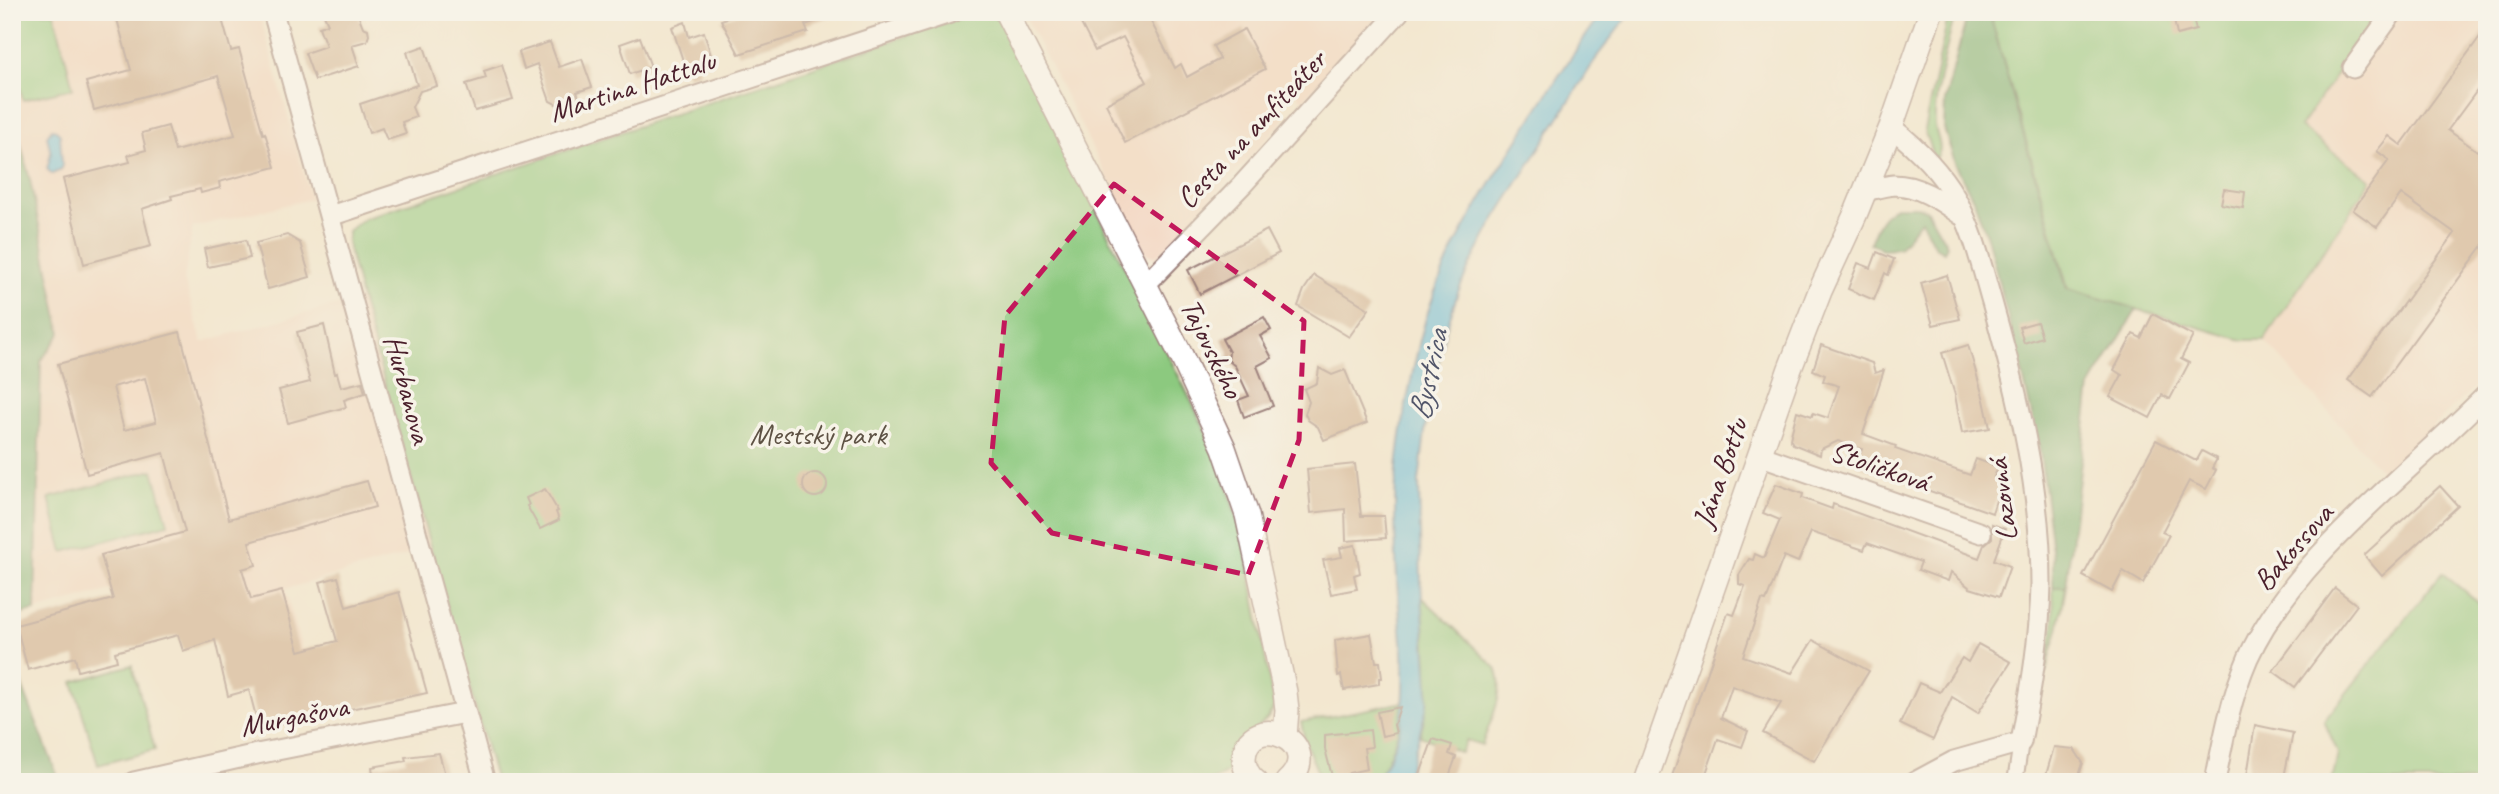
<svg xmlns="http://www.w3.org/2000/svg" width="2499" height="794" font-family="Caveat,sans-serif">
	<rect width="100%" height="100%" fill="#f7f3e8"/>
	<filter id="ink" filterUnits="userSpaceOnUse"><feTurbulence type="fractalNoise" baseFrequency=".0143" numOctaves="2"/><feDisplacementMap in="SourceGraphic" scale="14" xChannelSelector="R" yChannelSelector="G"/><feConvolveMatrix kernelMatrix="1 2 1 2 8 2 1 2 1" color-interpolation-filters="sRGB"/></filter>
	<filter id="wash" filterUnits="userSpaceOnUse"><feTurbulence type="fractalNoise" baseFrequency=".00686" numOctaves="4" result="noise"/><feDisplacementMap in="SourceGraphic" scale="28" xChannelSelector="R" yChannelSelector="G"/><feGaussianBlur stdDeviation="1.57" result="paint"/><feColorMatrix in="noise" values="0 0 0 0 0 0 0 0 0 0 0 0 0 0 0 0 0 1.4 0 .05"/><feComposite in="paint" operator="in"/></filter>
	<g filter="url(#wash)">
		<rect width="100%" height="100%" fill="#f3e7d0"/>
		<!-- built -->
		<g fill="#f3d4bf">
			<path d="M 12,12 L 259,12 L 311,199 L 193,227 L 184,279 L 202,342 L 361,298 L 432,548 L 285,589 L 308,672 L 225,679 L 193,567 L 35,611 L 41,361 L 61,333 L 30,180 L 12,110 Z"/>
			<path d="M 1023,12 L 1384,12 L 1302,101 L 1296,91 L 1282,106 L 1285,119 L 1174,240 L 1155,257 L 1146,253 Z"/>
			<path d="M 2380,12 L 2487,12 L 2487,375 L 2415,444 L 2382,472 L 2264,340 L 2371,180 L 2300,127 Z"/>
		</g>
		<!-- green -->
		<g fill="#8cc97f" stroke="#6b7455" stroke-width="2">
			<path d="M 12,12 L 54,12 L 73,88 L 23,100 L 12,55 Z"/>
			<path d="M 977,12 L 991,12 L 1001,19 L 1208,435 L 1228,488 L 1246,551 L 1274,706 C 1266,725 1263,720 1253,732 C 1233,757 1245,766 1209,782 L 496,782 L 361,298 L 347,243 L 348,231 L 363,219 Z"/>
			<path d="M 1949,12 L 1955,12 C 1948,45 1933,93 1935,125 C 1936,138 1946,150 1934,159 L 1924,130 Z"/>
			<path d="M 1993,12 L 2380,12 L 2300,127 L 2371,180 L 2264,340 L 2242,340 L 2068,289 L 1991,18 Z"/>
			<path d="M 153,470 L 168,524 L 63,552 L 49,498 Z"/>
			<path d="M 2442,573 L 2487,610 L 2487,782 L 2332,782 L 2338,753 L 2324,721 Z"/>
			<path d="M 2053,587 L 2066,587 L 2058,629 L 2044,678 L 2054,625 Z"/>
			<path d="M 1422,597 L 1496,668 C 1507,693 1490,720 1482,745 L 1466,740 L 1461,753 L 1420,736 C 1433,690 1425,644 1422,597 Z"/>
			<path d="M 132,665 L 155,750 L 98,765 L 73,682 Z"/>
			<path d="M 1405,702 C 1400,730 1392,759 1373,782 L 1322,782 L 1305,742 L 1301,722 Z"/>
		</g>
		<!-- forest -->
		<g fill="#71ad6e" stroke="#5e664c" stroke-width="2">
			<path d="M 1968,12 L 1993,12 L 1991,18 L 2067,289 L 2137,309 L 2090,387 L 2066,587 L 2053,587 L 2053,558 L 2040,452 L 2024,380 L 1988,240 L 1975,203 L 1955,163 L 1944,129 L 1945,100 Z"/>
			<path d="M 12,110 L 30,180 L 61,333 L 41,361 L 35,611 L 12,616 Z"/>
			<path d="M 1896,206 L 1917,206 L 1927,210 L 1947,245 L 1944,252 L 1935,247 L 1921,220 L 1899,248 L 1882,249 L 1870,243 C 1876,227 1881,215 1896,206 Z"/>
			<path d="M 12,650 L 21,683 L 60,782 L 12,782 Z"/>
		</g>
		<!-- water -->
		<g fill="#62bbdf" stroke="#566d85" stroke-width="2">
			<path d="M 1603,12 L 1631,12 L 1599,54 L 1493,222 L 1469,267 L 1458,292 L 1446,330 L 1427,415 L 1419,482 L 1421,582 L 1428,687 L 1427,706 L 1411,765 L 1404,781 L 1373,782 C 1415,733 1404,667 1399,608 C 1396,573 1395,537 1395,502 C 1396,448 1408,392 1420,340 C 1438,265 1472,213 1512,149 C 1541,103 1570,56 1603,12 Z"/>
			<path d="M 52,129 L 56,130 L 60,135 L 62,165 L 61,170 L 52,174 L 47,169 L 51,153 L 47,136 Z"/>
		</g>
		<g id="blocks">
			<!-- building -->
			<g fill="#caa585" fill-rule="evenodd">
				<path d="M 115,12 L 220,12 L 231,51 L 239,49 L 263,134 L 265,133 L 275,167 L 219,182 L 220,188 L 201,193 L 200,189 L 171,196 L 172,199 L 142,209 L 151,246 L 84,264 L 63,179 L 130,162 L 128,155 L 146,150 L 142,133 L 168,126 L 175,151 L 235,135 L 218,76 L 94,110 L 86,82 L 131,70 Z"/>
				<path d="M 323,12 L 357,12 L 363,27 L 368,29 L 369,35 L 367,41 L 352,45 L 359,66 L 315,80 L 305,53 L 326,46 L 319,27 L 328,24 Z"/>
				<path d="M 745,12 L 836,12 L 837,14 L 805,25 L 808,32 L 739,54 L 721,20 Z"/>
				<path d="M 1075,12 L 1146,12 L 1175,68 L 1181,64 L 1187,77 L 1220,59 L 1213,46 L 1244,29 L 1265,69 L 1125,143 L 1106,104 L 1147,82 L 1123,37 L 1095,51 Z"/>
				<path d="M 2192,15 L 2196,30 L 2177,35 L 2174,20 Z"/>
				<path d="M 685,22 L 689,37 L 704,32 L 713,62 L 699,67 L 700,72 L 688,76 L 672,27 Z"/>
				<path d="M 2487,27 L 2487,77 L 2448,130 L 2487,158 L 2487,240 L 2372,397 L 2348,380 L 2455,233 L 2401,194 L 2377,227 L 2353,210 L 2389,160 L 2377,151 L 2389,136 L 2401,145 Z"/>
				<path d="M 640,37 L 651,67 L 630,74 L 620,44 Z"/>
				<path d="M 550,42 L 559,67 L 582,59 L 592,87 L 577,92 L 579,98 L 558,105 L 550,101 L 537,64 L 524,69 L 519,52 Z"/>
				<path d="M 424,46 L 437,86 L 420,91 L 412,107 L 416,117 L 402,122 L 406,134 L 387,140 L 382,128 L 369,133 L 360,104 L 417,85 L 407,52 Z"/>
				<path d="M 502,65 L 513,100 L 475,111 L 466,84 L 486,78 L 484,71 Z"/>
				<path d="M 2224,189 L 2245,192 L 2243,208 L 2221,204 Z"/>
				<path d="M 1267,230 L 1279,253 L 1200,294 L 1188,270 Z"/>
				<path d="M 287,235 L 300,243 L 310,277 L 268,289 L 256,243 Z"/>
				<path d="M 246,240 L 250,258 L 208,267 L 204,249 Z"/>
				<path d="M 1877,252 L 1894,259 L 1888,275 L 1885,273 L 1874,300 L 1848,289 L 1858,263 L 1871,268 Z"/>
				<path d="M 1314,275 L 1369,309 L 1349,337 L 1298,306 L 1304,290 Z"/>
				<path d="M 1947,275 L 1960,319 L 1933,325 L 1921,283 Z"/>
				<path d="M 2153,314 L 2193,336 L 2181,359 L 2189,363 L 2170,399 L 2162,395 L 2150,418 L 2110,397 L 2122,375 L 2114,370 L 2133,334 L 2141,338 Z"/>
				<path d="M 1264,317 L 1271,330 L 1260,336 L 1272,358 L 1257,366 L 1273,406 L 1244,417 L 1238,400 L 1249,396 L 1235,366 L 1228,360 L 1229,352 L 1222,339 Z"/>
				<path d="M 2037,322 L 2042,337 L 2024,343 L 2019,327 Z"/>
				<path d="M 324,325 L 335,374 L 337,373 L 341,387 L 362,382 L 365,393 L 344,400 L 346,407 L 288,423 L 279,390 L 310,382 L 297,332 Z"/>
				<path d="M 180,332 L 229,519 L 367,481 L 375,507 L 249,542 L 256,565 L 242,569 L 251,599 L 282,591 L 299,651 L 337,641 L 320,582 L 338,577 L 346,607 L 399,592 L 427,693 L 259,728 L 249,690 L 228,696 L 215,640 L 183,651 L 178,635 L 115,652 L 117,661 L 78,671 L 75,657 L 28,670 L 16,625 L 113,599 L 101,555 L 185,532 L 164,453 L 87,474 L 58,364 ZM 145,378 L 156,422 L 124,430 L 113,387 Z"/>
				<path d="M 1821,345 L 1872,363 L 1875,373 L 1884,370 L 1863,434 L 1896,446 L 1895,449 L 1970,475 L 1976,459 L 1998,467 L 1994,477 L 2001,479 L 1998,487 L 2000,488 L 1992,513 L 1856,465 L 1862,449 L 1838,441 L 1821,449 L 1820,455 L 1793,444 L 1790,439 L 1797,411 L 1812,416 L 1813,413 L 1828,418 L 1839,386 L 1823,381 L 1825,375 L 1813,370 Z"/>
				<path d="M 1968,345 L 1984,400 L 1990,428 L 1962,433 L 1955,395 L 1942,353 Z"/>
				<path d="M 1319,368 L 1332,375 L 1345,370 L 1367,423 L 1324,440 L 1318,427 L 1308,420 L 1305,414 L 1309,402 L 1304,389 L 1317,383 Z"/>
				<path d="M 2156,440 L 2194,460 L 2197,460 L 2202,451 L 2217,459 L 2212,468 L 2216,470 L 2206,489 L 2189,481 L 2162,532 L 2169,535 L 2143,583 L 2123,571 L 2112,592 L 2083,576 Z"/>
				<path d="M 1355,464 L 1361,516 L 1384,516 L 1386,538 L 1346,541 L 1345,509 L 1311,513 L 1307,469 Z"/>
				<circle cx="815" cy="485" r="12"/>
				<path d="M 1776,484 L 1803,494 L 1802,498 L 1832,509 L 1833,504 L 1979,558 L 1984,545 L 1992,538 L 1992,524 L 2005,529 L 1994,560 L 2010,566 L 1999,597 L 1970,588 L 1951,572 L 1948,581 L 1918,570 L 1921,562 L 1867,543 L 1864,550 L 1811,532 L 1798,562 L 1784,556 L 1766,601 L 1762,600 L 1743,656 L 1792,673 L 1813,640 L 1869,671 L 1814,761 L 1763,733 L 1781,703 L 1732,686 L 1721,718 L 1748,731 L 1742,747 L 1718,739 L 1703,782 L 1670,782 L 1728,613 L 1734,615 L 1745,586 L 1739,584 L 1739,575 L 1749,559 L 1753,560 L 1755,554 L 1764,558 L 1780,520 L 1763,513 Z"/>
				<path d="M 2440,486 L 2458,506 L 2382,576 L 2364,555 Z"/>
				<path d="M 545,489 L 558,511 L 556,512 L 559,520 L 540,529 L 527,506 L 529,505 L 526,498 Z"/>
				<path d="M 1355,545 L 1360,573 L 1354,575 L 1357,589 L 1331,594 L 1323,560 L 1342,557 L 1340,548 Z"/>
				<path d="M 2335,588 L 2357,605 L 2295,687 L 2273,671 Z"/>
				<path d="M 1371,634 L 1376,662 L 1380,662 L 1382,678 L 1379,678 L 1379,684 L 1344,690 L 1341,675 L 1338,676 L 1335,640 Z"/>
				<path d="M 1978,644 L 2011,662 L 1978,713 L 1952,697 L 1933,740 L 1900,724 L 1919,683 L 1940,692 L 1962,658 L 1968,662 Z"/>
				<path d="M 1400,707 L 1394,725 L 1396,733 L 1382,736 L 1377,712 Z"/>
				<path d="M 2255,725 L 2293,733 L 2283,782 L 2246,782 Z"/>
				<path d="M 1370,730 L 1372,747 L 1364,748 L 1367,769 L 1349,773 L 1341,780 L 1332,776 L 1325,749 L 1325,735 Z"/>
				<path d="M 1433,739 L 1452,745 L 1449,754 L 1456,757 L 1447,782 L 1431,782 L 1419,777 Z"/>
				<path d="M 2054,747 L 2074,749 L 2083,763 L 2077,782 L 2044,782 Z"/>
				<path d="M 439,753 L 447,782 L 374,782 L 372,767 L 406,761 L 405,757 Z"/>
			</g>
		</g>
	</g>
	<g filter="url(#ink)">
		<use href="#blocks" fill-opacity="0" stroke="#9e837e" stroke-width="2"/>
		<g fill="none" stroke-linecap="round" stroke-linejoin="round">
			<defs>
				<path id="pedestrian" d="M 2015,782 L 2021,742"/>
				<g id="minor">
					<path d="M 273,12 L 485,782"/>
					<path d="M 2353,68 L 2393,12"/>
					<path d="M 1891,127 C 1916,147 1939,169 1955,197 C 1973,229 1982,267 1992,302 C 2018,394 2041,488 2041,584 C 2040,637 2031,690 2021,742 L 1954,761 L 1915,782"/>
					<path d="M 1865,191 C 1874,189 1885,186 1894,185 C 1919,185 1941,201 1961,215"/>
					<path d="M 330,216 L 953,12"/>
					<path d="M 1146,284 L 1242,185 L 1399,12"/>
					<path d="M 1759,455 L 1981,533"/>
					<path d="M 134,782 L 257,754 L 465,713"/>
					<path d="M 2215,782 C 2223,740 2231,697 2248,658 C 2294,557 2410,473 2487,394"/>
				</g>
				<g id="tertiary">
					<path d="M 1006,12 L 1182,357 L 1224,448 L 1247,515 L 1285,692 L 1287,710 L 1285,736"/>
					<path d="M 1256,782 C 1248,776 1244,768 1244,758 C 1248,707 1329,743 1287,782"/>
					<path d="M 1645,782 L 1789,371 L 1820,291 L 1855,215 L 1891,127 L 1931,12"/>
				</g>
			</defs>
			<!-- pedestrian casing -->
			<use href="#pedestrian" stroke="#9e837e" stroke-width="18"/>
			<!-- minor casing -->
			<use href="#minor" stroke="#9e837e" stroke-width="23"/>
			<!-- tertiary casing -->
			<use href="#tertiary" stroke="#9e837e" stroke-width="26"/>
			<!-- pedestrian -->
			<use href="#pedestrian" stroke="#fff" stroke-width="14"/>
			<!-- minor -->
			<use href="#minor" stroke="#fff" stroke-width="19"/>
			<!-- tertiary -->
			<use href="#tertiary" stroke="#fff" stroke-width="23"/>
		</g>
	</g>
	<!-- marked area -->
	<path d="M0 0H2499V794H0ZM 1114,184 L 1304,321 L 1299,440 L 1248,575 L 1052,533 L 991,463 L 1005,316 Z" fill="#f3e7d0" fill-opacity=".55" fill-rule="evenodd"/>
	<path fill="none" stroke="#c2185b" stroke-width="5" stroke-dasharray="14 9" stroke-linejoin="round" d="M 1114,184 L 1304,321 L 1299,440 L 1248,575 L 1052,533 L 991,463 L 1005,316 Z"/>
	<g text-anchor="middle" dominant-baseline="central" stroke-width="7" stroke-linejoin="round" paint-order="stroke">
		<!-- street labels -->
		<g font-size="30" fill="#4a1f2b" stroke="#f7f3e8">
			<text transform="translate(632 86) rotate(-18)">Martina Hattalu</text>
			<text transform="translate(1251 129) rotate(-47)">Cesta na amfiteáter</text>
			<text transform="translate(1212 348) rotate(64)">Tajovského</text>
			<text transform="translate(408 389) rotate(75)">Hurbanova</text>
			<text transform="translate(1880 466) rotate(19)">Stoličková</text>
			<text transform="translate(1720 473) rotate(-71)">Jána Bottu</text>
			<text transform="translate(2002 500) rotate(-97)">Lazovná</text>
			<text transform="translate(2293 547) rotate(-49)">Bakossova</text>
			<text transform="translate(294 716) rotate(-11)">Murgašova</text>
		</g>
		<!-- park labels -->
		<g font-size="30" fill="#5e5244" stroke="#f7f3e8">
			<text x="818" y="434">Mestský park</text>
		</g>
		<!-- water labels -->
		<g font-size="32" font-style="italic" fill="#52566a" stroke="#f7f3e8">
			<text transform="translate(1428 375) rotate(-78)">Bystrica</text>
		</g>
	</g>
	<!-- margin -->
	<rect width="2499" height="794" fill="none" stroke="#f7f3e8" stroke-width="42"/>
</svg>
